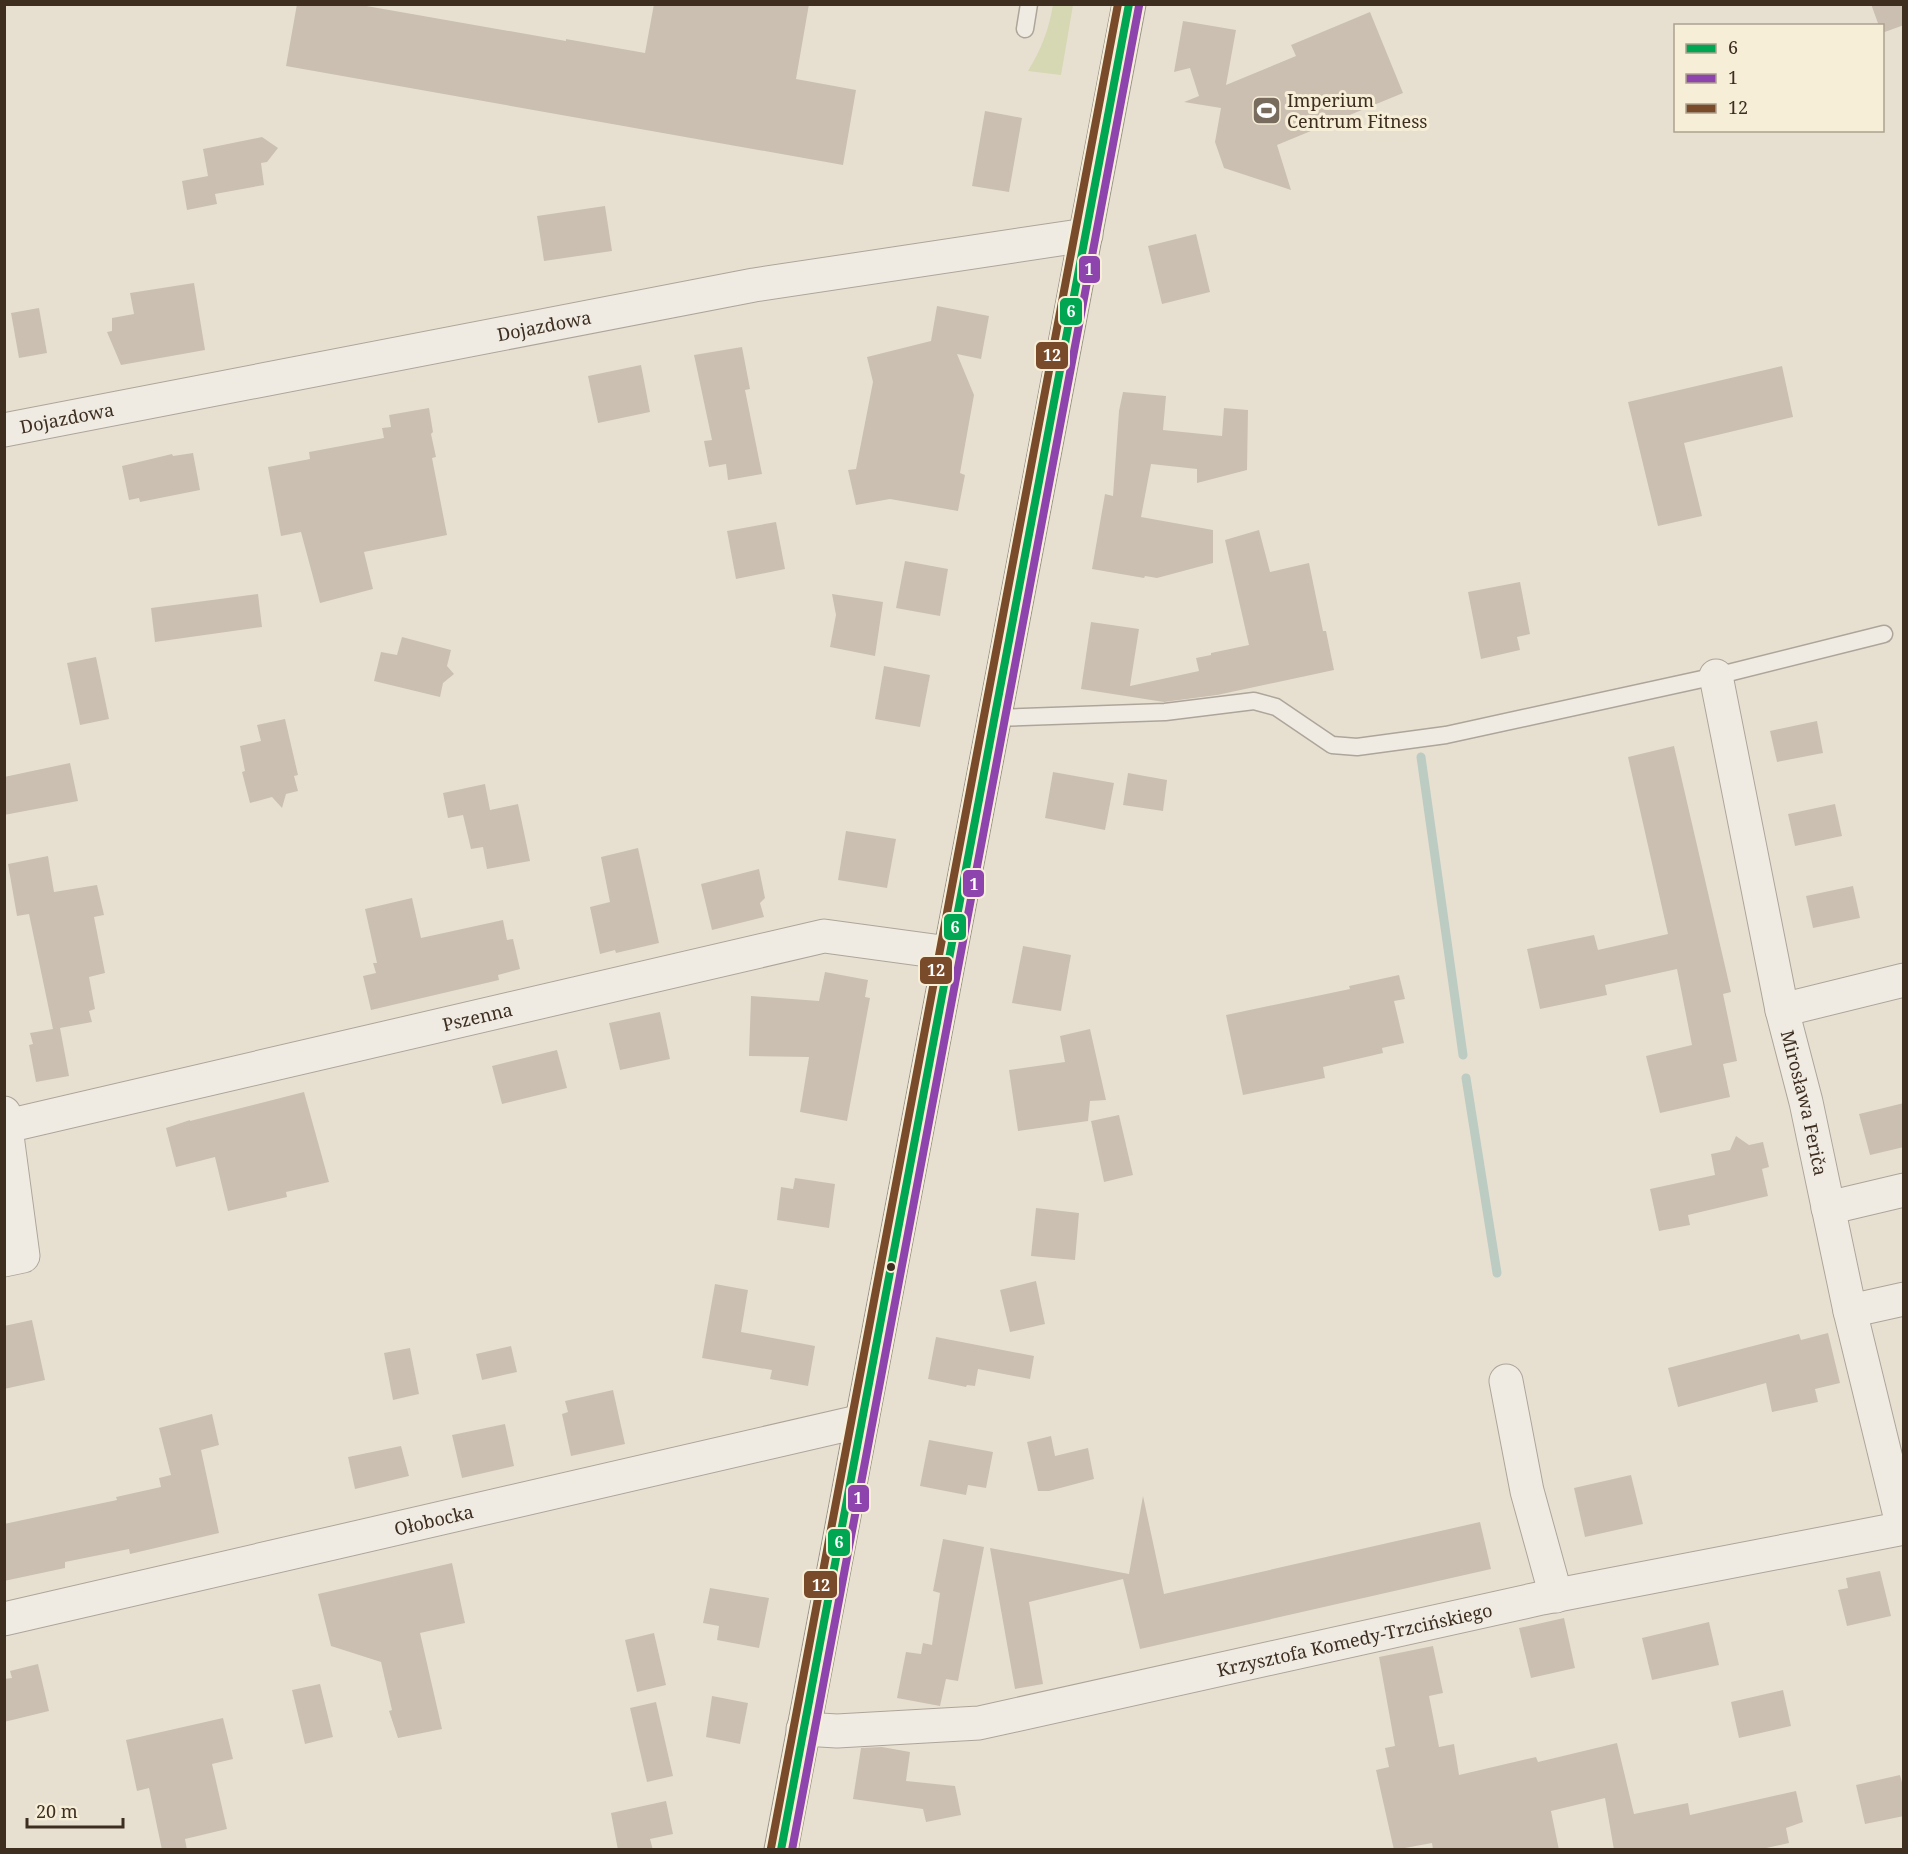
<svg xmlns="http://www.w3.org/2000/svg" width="1908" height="1854" font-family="'Noto Serif',serif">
	<rect width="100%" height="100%" fill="#e7e0d1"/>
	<!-- green -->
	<path fill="#d6d7b3" d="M 1053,5 L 1073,5 L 1061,75 L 1028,71 C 1041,50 1049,29 1053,5 Z"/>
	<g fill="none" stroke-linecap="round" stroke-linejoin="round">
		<!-- stream -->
		<g stroke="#bcccc2" stroke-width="9">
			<path d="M 1421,757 L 1463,1055"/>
			<path d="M 1466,1078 L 1497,1273"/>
		</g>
	</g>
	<!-- building -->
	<g fill="#cbbfb2">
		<path d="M 297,4 L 355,4 L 566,41 L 566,39 L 645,53 L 654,4 L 809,4 L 796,79 L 856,90 L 843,165 L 286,66 Z"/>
		<path d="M 1871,4 L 1904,4 L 1904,25 L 1882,33 L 1882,26 L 1879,26 Z"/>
		<path d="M 1370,12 L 1403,93 L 1277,145 L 1291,190 L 1224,168 L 1215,142 L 1221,108 L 1184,102 L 1199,96 L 1190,68 L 1174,72 L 1183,21 L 1236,30 L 1226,85 L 1296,56 L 1291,45 Z"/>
		<path d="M 985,111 L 1022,118 L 1009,192 L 972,186 Z"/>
		<path d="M 262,137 L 278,148 L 267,162 L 261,163 L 264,185 L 215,194 L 217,204 L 187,210 L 182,181 L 208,176 L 203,149 Z"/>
		<path d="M 605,206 L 612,251 L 544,261 L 537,216 Z"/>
		<path d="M 1196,234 L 1210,292 L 1162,304 L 1148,246 Z"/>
		<path d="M 194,283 L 205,350 L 121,365 L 107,332 L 112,331 L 112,318 L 134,314 L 130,293 Z"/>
		<path d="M 937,306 L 989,316 L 981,359 L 957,354 L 974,395 L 960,473 L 965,475 L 958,511 L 890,499 L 856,505 L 848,470 L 856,469 L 873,382 L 867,357 L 931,341 Z"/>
		<path d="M 39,308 L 47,353 L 19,358 L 11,313 Z"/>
		<path d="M 742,347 L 750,389 L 745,390 L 762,474 L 728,480 L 726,464 L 709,467 L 704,441 L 712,440 L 694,355 Z"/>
		<path d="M 641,365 L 650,412 L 598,423 L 588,376 Z"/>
		<path d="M 1782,366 L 1793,417 L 1684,443 L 1702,516 L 1658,526 L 1628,402 Z"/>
		<path d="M 1123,392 L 1166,396 L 1163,430 L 1222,436 L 1224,408 L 1248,410 L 1247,470 L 1197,483 L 1197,469 L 1151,464 L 1141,517 L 1213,530 L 1213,563 L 1157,578 L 1145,576 L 1144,578 L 1092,569 L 1105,494 L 1113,496 L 1119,411 Z"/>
		<path d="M 429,408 L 433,432 L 431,434 L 436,457 L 432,458 L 447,535 L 364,552 L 373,589 L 320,603 L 301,532 L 281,536 L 268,467 L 310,459 L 309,452 L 384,438 L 382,428 L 391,427 L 389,415 Z"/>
		<path d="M 193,453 L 200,490 L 140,502 L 139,498 L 129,500 L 122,466 L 172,454 L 173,456 Z"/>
		<path d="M 776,522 L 785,569 L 736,579 L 727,531 Z"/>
		<path d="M 1259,530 L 1270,572 L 1309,563 L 1323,631 L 1326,631 L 1334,670 L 1217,695 L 1164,702 L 1081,689 L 1091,622 L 1139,629 L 1130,686 L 1199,671 L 1196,658 L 1211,655 L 1211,653 L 1249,645 L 1225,540 Z"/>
		<path d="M 905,561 L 948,569 L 940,616 L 896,608 Z"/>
		<path d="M 1520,582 L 1530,634 L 1517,637 L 1520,650 L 1481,659 L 1468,592 Z"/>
		<path d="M 258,594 L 262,627 L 155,642 L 151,608 Z"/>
		<path d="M 832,594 L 883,602 L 875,656 L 830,647 L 836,615 Z"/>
		<path d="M 402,637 L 451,650 L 447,666 L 454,674 L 443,683 L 440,697 L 374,681 L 381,652 L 397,655 Z"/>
		<path d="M 96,657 L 109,719 L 80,725 L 67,663 Z"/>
		<path d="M 884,666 L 930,675 L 920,727 L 875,719 Z"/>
		<path d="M 285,719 L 298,775 L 294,776 L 298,791 L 286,794 L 282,808 L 272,797 L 250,803 L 242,772 L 245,771 L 240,746 L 261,741 L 257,725 Z"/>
		<path d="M 1817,721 L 1823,753 L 1777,762 L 1770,731 Z"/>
		<path d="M 1674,746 L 1731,992 L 1723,994 L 1737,1061 L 1723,1064 L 1730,1097 L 1660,1113 L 1646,1056 L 1692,1045 L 1677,969 L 1605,985 L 1607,995 L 1540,1009 L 1527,949 L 1594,935 L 1598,950 L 1668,934 L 1628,757 Z"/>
		<path d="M 70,763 L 78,801 L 4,815 L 4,777 Z"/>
		<path d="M 1053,772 L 1114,783 L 1105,830 L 1045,818 Z"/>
		<path d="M 1128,773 L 1167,780 L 1163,811 L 1123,805 Z"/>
		<path d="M 485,784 L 490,810 L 518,804 L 530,861 L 487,869 L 483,847 L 471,849 L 463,815 L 448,818 L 443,793 Z"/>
		<path d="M 1835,804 L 1842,836 L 1795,846 L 1788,814 Z"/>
		<path d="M 846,831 L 896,839 L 887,888 L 838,880 Z"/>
		<path d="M 638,848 L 659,943 L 616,953 L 615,950 L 600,954 L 590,907 L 610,902 L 601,857 Z"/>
		<path d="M 48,856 L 54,892 L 97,885 L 104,915 L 94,917 L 105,973 L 89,977 L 95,1009 L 89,1011 L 92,1022 L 60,1028 L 69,1076 L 36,1082 L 29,1045 L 33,1044 L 30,1033 L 53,1029 L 29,914 L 17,916 L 8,864 Z"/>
		<path d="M 759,869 L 765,898 L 760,903 L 764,917 L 712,930 L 701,884 Z"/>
		<path d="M 1853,886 L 1860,918 L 1813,928 L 1806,896 Z"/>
		<path d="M 412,898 L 421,938 L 503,920 L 507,940 L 513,939 L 520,969 L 498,975 L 499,980 L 371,1010 L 363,976 L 376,973 L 373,963 L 377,963 L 365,909 Z"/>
		<path d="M 1023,946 L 1071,955 L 1061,1011 L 1012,1003 Z"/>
		<path d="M 825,972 L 868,980 L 865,997 L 870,998 L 847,1121 L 800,1112 L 809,1057 L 749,1056 L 751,996 L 819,1001 Z"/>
		<path d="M 1399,975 L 1405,999 L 1394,1001 L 1404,1043 L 1382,1048 L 1383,1053 L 1323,1067 L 1325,1078 L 1243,1095 L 1226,1015 L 1350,989 L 1349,986 Z"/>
		<path d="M 660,1012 L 670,1059 L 620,1070 L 609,1023 Z"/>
		<path d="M 1090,1029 L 1106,1100 L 1090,1101 L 1088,1121 L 1018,1131 L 1009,1070 L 1065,1062 L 1060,1036 Z"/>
		<path d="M 557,1050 L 567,1088 L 502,1104 L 492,1066 Z"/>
		<path d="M 304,1092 L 329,1182 L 286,1192 L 287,1197 L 228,1211 L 215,1157 L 176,1167 L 166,1128 L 190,1120 L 190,1121 Z"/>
		<path d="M 1904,1103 L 1904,1147 L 1870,1155 L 1859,1114 Z"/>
		<path d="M 1119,1115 L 1133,1175 L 1104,1182 L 1091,1121 Z"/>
		<path d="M 1736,1136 L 1749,1145 L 1763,1142 L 1769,1167 L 1762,1169 L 1768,1196 L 1688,1215 L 1690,1225 L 1659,1231 L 1650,1189 L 1715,1175 L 1711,1154 L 1730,1150 Z"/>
		<path d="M 795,1178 L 835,1184 L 829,1228 L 777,1220 L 781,1187 L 793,1189 Z"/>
		<path d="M 1036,1208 L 1079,1213 L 1075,1260 L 1031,1256 Z"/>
		<path d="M 1036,1281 L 1045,1324 L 1010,1332 L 1000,1290 Z"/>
		<path d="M 715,1284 L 748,1290 L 741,1332 L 815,1346 L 808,1386 L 770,1379 L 772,1370 L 702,1358 Z"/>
		<path d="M 32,1320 L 45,1380 L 4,1389 L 4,1326 Z"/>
		<path d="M 1828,1333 L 1840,1383 L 1815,1389 L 1818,1402 L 1772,1412 L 1766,1383 L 1678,1407 L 1668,1368 L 1799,1334 L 1801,1340 Z"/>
		<path d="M 936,1337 L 1034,1356 L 1030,1379 L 978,1369 L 975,1386 L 967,1385 L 966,1387 L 928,1379 Z"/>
		<path d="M 511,1346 L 517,1372 L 482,1380 L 476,1354 Z"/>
		<path d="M 410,1348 L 419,1394 L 393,1400 L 384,1353 Z"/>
		<path d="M 613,1390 L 625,1444 L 571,1456 L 562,1414 L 568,1412 L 565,1401 Z"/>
		<path d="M 212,1414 L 219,1445 L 201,1450 L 219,1533 L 130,1554 L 129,1549 L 65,1562 L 65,1568 L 4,1581 L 4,1524 L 117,1500 L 116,1497 L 161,1487 L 159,1478 L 171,1475 L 159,1428 Z"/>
		<path d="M 505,1424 L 514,1466 L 462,1478 L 452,1435 Z"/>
		<path d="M 1051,1436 L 1055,1456 L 1088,1448 L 1094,1479 L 1049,1491 L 1038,1491 L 1027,1442 Z"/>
		<path d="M 929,1440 L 993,1452 L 986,1488 L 968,1485 L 966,1495 L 920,1486 Z"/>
		<path d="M 401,1446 L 409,1476 L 355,1489 L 348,1457 Z"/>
		<path d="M 1631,1475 L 1643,1524 L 1585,1537 L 1574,1488 Z"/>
		<path d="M 1143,1496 L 1164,1594 L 1480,1522 L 1491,1569 L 1140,1649 L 1123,1579 L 1029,1602 L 1043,1684 L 1015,1689 L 990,1548 L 1129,1574 Z"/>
		<path d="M 943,1539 L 984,1547 L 958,1681 L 946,1679 L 940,1706 L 897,1698 L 906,1652 L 921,1654 L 923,1643 L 932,1645 L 940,1593 L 933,1591 Z"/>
		<path d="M 452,1563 L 465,1623 L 420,1633 L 442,1729 L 398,1738 L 389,1711 L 392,1710 L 381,1662 L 331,1646 L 318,1594 Z"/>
		<path d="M 1880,1571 L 1891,1616 L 1847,1626 L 1838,1590 L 1848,1588 L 1846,1578 Z"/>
		<path d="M 710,1588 L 769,1598 L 759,1648 L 717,1640 L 719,1626 L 703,1623 Z"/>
		<path d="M 1564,1618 L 1575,1668 L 1531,1678 L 1519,1628 Z"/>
		<path d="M 1709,1622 L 1719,1665 L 1652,1680 L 1642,1638 Z"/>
		<path d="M 654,1633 L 666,1685 L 637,1692 L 625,1640 Z"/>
		<path d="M 1433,1646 L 1443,1693 L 1429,1696 L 1439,1747 L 1454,1744 L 1459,1775 L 1536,1757 L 1538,1762 L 1617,1743 L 1634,1814 L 1688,1803 L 1690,1815 L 1796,1791 L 1803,1822 L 1786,1828 L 1789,1843 L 1757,1850 L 1614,1850 L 1605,1798 L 1551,1811 L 1559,1850 L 1433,1850 L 1432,1843 L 1394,1850 L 1376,1770 L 1389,1767 L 1385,1748 L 1395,1746 L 1379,1657 Z"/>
		<path d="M 38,1664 L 49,1711 L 4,1722 L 4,1679 L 12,1678 L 10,1671 Z"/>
		<path d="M 320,1684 L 333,1737 L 305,1744 L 292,1690 Z"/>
		<path d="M 1783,1690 L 1791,1726 L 1739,1738 L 1731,1702 Z"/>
		<path d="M 712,1696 L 748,1703 L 740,1744 L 706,1737 Z"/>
		<path d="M 656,1702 L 673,1776 L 647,1782 L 630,1708 Z"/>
		<path d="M 223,1718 L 233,1759 L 212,1764 L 227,1829 L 185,1839 L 187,1850 L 162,1850 L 149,1788 L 137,1791 L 126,1740 Z"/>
		<path d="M 882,1747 L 910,1752 L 906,1781 L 955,1786 L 961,1815 L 926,1822 L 923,1809 L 853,1799 L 861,1748 Z"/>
		<path d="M 1900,1775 L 1904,1790 L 1904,1816 L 1865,1824 L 1856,1785 Z"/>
		<path d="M 666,1801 L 673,1834 L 650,1839 L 653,1850 L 618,1850 L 611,1813 Z"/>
	</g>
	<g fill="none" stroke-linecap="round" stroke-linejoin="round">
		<defs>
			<g id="lane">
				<path d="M 1025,29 L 1029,4"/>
				<path d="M 994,718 L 1165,712 L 1254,701 L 1276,707 L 1332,745 L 1357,747 L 1446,735 L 1716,676 L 1884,634"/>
			</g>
			<g id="street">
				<path id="s1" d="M 4,430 L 754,285 L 1086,235"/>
				<path id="s2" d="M 1716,676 L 1782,1010 L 1806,1102 L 1850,1311 L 1903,1528"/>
				<path d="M 1782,1010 L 1904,980"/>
				<path d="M 4,1113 L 23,1256 L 4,1260"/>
				<path id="s3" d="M 7,1126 L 824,936 L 949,953"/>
				<path d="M 1828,1208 L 1904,1190"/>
				<path d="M 1850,1311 L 1904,1299"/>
				<path d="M 1506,1381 L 1527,1491 L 1556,1596"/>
				<path id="s4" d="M 4,1619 L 862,1421"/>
				<path id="s5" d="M 803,1729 L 837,1731 L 979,1723 L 1542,1598 L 1904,1528"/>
			</g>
			<path id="secondary" d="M 781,1850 L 1129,4"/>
		</defs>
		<!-- lane casing -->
		<use href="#lane" stroke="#ada599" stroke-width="19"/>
		<!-- street casing -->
		<use href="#street" stroke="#ada599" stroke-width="35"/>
		<!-- secondary casing -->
		<use href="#secondary" stroke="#9c958a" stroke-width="35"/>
		<!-- lane -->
		<use href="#lane" stroke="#efebe3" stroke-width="16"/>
		<!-- street -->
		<use href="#street" stroke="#efebe3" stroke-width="33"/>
		<!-- secondary -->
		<use href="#secondary" stroke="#efebe3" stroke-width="33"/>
		<defs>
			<path id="bus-1" d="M 781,1850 L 1129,4"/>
			<path id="bus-2" d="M 792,1850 L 1139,6"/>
			<path id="bus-3" d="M 771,1848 L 1118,4"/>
		</defs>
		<!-- bus-1 casing -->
		<use href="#bus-1" stroke="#f7eed8" stroke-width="12"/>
		<!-- bus-2 casing -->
		<use href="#bus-2" stroke="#f7eed8" stroke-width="12"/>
		<!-- bus-3 casing -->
		<use href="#bus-3" stroke="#f7eed8" stroke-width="12"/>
		<!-- bus-1 -->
		<use href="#bus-1" stroke="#00a651" stroke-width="8"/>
		<!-- bus-2 -->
		<use href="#bus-2" stroke="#8e44ad" stroke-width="8"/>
		<!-- bus-3 -->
		<use href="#bus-3" stroke="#7a4b2a" stroke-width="8"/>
	</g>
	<!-- icons -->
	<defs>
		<symbol id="stadium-square" viewBox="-11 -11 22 22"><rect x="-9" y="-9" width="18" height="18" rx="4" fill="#786c5e" stroke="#f7eed8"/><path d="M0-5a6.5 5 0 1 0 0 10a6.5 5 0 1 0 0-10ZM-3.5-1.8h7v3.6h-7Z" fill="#fff"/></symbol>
	</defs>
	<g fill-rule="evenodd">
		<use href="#stadium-square" x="1250" y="94" width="33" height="33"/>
	</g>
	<!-- markers -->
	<circle fill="#3d2e20" stroke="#f7eed8" stroke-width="2" cx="891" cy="1267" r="5"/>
	<g text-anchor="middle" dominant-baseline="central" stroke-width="6" stroke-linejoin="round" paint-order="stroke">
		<!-- poi labels -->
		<g font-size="18" fill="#3d2e20" stroke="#f7eed8" text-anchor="start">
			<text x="1287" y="100">Imperium<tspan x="1287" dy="21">Centrum Fitness</tspan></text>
		</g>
		<!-- street labels -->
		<g font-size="18" fill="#3d2e20" stroke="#f7eed8">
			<text stroke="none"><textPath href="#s1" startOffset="550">Dojazdowa</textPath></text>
			<text stroke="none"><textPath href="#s1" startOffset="64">Dojazdowa</textPath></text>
			<text stroke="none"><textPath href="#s3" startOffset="483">Pszenna</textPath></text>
			<text stroke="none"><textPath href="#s2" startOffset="436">Mirosława Feriča</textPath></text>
			<text stroke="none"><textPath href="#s4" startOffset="441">Ołobocka</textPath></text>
			<text stroke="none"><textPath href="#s5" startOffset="561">Krzysztofa Komedy-Trzcińskiego</textPath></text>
		</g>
	</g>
	<g stroke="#f7eed8" stroke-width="2">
		<rect x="1078" y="255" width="23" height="29" rx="6" fill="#8e44ad"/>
		<rect x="1059" y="297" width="24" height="29" rx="6" fill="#00a651"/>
		<rect x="1035" y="341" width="34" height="29" rx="6" fill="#7a4b2a"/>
		<rect x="962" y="869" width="23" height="29" rx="6" fill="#8e44ad"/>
		<rect x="943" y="913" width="24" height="28" rx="6" fill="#00a651"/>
		<rect x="919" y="956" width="34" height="29" rx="6" fill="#7a4b2a"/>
		<rect x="847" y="1484" width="23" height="29" rx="6" fill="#8e44ad"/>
		<rect x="827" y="1528" width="24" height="29" rx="6" fill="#00a651"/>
		<rect x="803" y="1570" width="35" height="29" rx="6" fill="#7a4b2a"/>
	</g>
	<g font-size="16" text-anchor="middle" font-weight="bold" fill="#fff">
		<text x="1089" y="275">1</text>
		<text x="1071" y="317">6</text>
		<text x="1052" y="361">12</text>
		<text x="974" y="890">1</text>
		<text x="955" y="933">6</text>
		<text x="936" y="976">12</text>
		<text x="858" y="1504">1</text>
		<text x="839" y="1548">6</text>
		<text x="821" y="1591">12</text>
	</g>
	<!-- border -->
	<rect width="1908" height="1854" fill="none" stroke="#3d2e20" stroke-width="12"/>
	<!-- legend -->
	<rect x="1674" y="24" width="210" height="108" fill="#f7eed8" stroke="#ada18e" stroke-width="1.5"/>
	<rect x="1686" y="44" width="30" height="9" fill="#00a651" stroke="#ada18e" stroke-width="1.5"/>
	<text x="1728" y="54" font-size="18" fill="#3d2e20">6</text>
	<rect x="1686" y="74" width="30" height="9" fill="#8e44ad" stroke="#ada18e" stroke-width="1.5"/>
	<text x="1728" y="84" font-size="18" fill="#3d2e20">1</text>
	<rect x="1686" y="104" width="30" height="9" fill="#7a4b2a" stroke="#ada18e" stroke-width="1.5"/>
	<text x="1728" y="114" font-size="18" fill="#3d2e20">12</text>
	<!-- scale -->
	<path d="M27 1818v9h96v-9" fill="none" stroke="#3d2e20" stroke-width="3"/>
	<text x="36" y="1818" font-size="18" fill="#3d2e20" stroke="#f7eed8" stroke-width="4.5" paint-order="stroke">20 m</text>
</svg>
